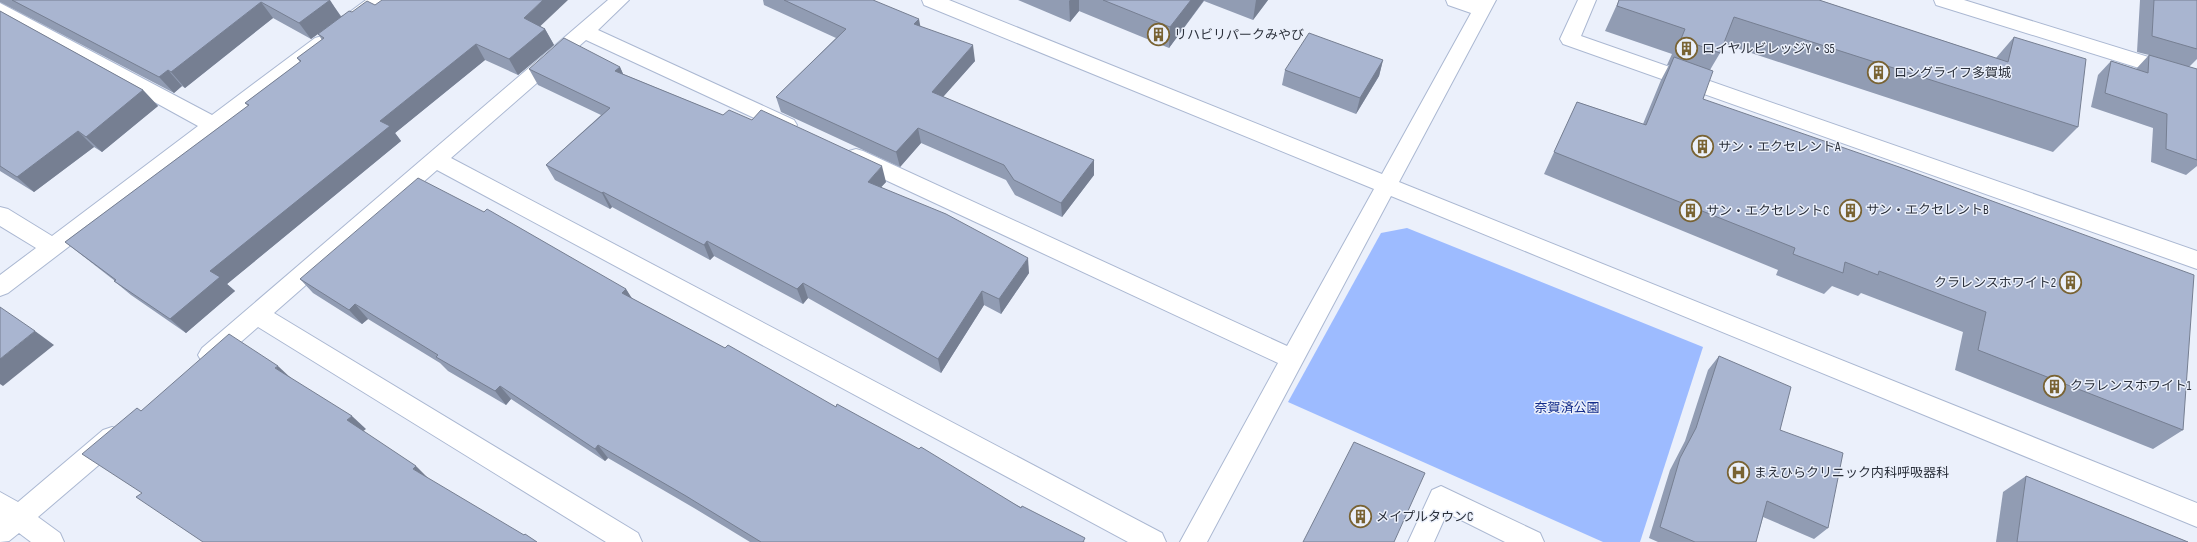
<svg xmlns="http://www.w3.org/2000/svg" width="2197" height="542" font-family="'Sofia Sans Condensed','Noto Sans JP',sans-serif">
	<rect width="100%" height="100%" fill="#ebf0fb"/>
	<!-- green -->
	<path fill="#9dbbff" d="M 1407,228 L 1703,347 L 1640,542 L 1603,542 L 1288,402 L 1381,233 Z"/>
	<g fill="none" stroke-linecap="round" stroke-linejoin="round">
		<defs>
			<g id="minor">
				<path d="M 366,0 L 388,0 L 386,5 C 374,14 359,31 343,27 L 341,22 L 343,17 Z"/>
				<path d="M 608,0 L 629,0 L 598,30 L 794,120 L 797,125 L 794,130 L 787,133 L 780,130 L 586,40 L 451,158 L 1162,533 L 1166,542 L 1128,542 L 437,170 L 274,313 L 638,533 L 642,542 L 606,542 L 258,327 L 218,362 L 210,365 L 202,362 L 198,355 L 202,348 Z"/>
				<path d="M 922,0 L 949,0 L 1382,174 L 1471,13 L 1448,5 L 1446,0 L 1496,0 L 1399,182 L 2197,503 L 2197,527 L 1391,196 L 1207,542 L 1180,542 L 1278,363 L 849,163 L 846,157 L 849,151 L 856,149 L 863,151 L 1287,346 L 1374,189 L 924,5 Z"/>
				<path d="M 1578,0 L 1596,0 L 1581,36 L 2197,251 L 2197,269 L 1563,44 L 1560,39 Z"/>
				<path d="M 1934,0 L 1964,0 L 2197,72 L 2197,86 L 1936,5 Z"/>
				<path d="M 0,3 L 212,115 L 315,38 L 322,36 L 329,38 L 332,43 L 329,48 L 8,293 L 0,296 L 0,275 L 36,248 L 0,226 L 0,207 L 8,209 L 52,236 L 198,126 L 0,17 Z"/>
				<path d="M 112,427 L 121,430 L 124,438 L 121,446 L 38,517 L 60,533 L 64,542 L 31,542 L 19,533 L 9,541 L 0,542 L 0,492 L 18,502 L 103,430 Z"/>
				<path d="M 1441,486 L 1540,533 L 1544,542 L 1505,542 L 1447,513 L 1434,542 L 1408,542 L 1432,490 Z"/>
			</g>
		</defs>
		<!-- minor casing -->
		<use href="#minor" stroke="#abb8d2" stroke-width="2"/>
		<!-- minor -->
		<use href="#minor" fill="#fff" fill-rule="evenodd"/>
	</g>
	<!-- wall -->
	<g fill="#919cb3">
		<path d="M 0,0 L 329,0 L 341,16 L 352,12 L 375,5 L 540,26 L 545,29 L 554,45 L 518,75 L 485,60 L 395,133 L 401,141 L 227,284 L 235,291 L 186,333 L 131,295 L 114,281 L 115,281 L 83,256 L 65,242 L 248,106 L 245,103 L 300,62 L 297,58 L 322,40 L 318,34 L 311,39 L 273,18 L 185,88 L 182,86 L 174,93 L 0,2 Z"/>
		<path d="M 763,0 L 873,0 L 921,27 L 975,61 L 943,97 L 1094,160 L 1094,175 L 1062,217 L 1015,195 L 1006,180 L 921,143 L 900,167 L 781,112 L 776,97 L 836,38 L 764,5 Z"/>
		<path d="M 1018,0 L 1268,0 L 1253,20 L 1204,1 L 1169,48 L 1079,11 L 1070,22 Z"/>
		<path d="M 1619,0 L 1819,0 L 1996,58 L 2014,37 L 2078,127 L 2053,152 L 1724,44 L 1720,53 L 1710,70 L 1703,99 L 2183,430 L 2153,449 L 1955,370 L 1963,332 L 1861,293 L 1858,296 L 1832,286 L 1824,294 L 1776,275 L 1778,270 L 1544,174 L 1577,102 L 1643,124 L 1661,80 L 1669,65 L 1667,65 L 1672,54 L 1605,31 Z"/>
		<path d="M 2140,0 L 2197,0 L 2197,59 L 2189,67 L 2197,69 L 2197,166 L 2186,175 L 2151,162 L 2153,128 L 2091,107 L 2098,75 L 2111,61 L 2136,69 L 2149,55 L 2137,52 Z"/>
		<path d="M 0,11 L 143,90 L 158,106 L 102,152 L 94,147 L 34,192 L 0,171 Z"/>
		<path d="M 1383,60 L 1379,76 L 1356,114 L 1282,85 L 1285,70 Z"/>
		<path d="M 620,67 L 623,74 L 886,182 L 881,187 L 1029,273 L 1001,314 L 984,305 L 941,373 L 808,298 L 803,304 L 714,256 L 710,260 L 612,207 L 610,209 L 555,180 L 546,165 L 601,115 L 538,85 L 529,69 Z"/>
		<path d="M 300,279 L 626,289 L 631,298 L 725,348 L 836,407 L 1085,542 L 750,542 L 694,508 L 608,458 L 605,461 L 511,399 L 506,405 L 448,371 L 440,363 L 368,319 L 362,324 L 313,293 Z"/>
		<path d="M 1719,356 L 1780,430 L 1828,528 L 1814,539 L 1763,517 L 1756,542 L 1658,542 L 1649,538 L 1670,470 L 1685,441 L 1708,370 Z"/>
		<path d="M 2026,476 L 2188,542 L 1996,542 L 2003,492 Z"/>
	</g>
	<!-- shaded-wall -->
	<g fill="#767f92">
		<path d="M 330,0 L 341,17 L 311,39 L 299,23 Z"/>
		<path d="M 543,0 L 568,0 L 532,34 L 524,18 Z"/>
		<path d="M 1070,0 L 1079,0 L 1079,11 L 1070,22 L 1069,1 Z"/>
		<path d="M 1191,0 L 1204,0 L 1169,48 L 1170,27 Z"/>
		<path d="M 1256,0 L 1268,0 L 1253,20 Z"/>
		<path d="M 261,2 L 273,18 L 185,88 L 171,72 Z"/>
		<path d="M 919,19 L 922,35 L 914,24 Z"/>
		<path d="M 545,29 L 554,45 L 518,75 L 509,59 Z"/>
		<path d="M 476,44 L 485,60 L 395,133 L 401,141 L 227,284 L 235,291 L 186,333 L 170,319 L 210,271 L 380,121 Z"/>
		<path d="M 973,45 L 975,61 L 934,107 L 932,92 Z"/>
		<path d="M 1383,60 L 1379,76 L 1356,114 L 1360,98 Z"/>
		<path d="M 620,67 L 627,83 L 615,71 Z"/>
		<path d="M 168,70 L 182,86 L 174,93 L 159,77 Z"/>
		<path d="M 143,90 L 158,106 L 102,152 L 86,137 Z"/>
		<path d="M 918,128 L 921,143 L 900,167 L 896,152 Z"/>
		<path d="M 78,131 L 94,147 L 34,192 L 17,177 Z"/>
		<path d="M 1094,160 L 1094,175 L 1062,217 L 1061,203 Z"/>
		<path d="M 882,166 L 886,182 L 872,197 L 868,182 Z"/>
		<path d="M 603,192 L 612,207 L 610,209 L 602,193 Z"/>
		<path d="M 707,241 L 714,256 L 710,260 L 704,245 Z"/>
		<path d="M 1028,258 L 1029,273 L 1001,314 L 999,299 Z"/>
		<path d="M 803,283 L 808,298 L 803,304 L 797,289 Z"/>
		<path d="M 626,289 L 635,303 L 622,293 Z"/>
		<path d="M 982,291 L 984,305 L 941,373 L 938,359 Z"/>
		<path d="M 355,304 L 368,319 L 362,324 L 349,310 Z"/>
		<path d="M 35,331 L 54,345 L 3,386 L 0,384 L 0,359 Z"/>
		<path d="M 278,366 L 293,380 L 275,368 Z"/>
		<path d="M 500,386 L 511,399 L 506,405 L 495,391 Z"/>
		<path d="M 352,416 L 366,429 L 361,433 L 347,420 Z"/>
		<path d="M 598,445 L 608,458 L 605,461 L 595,449 Z"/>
		<path d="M 416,466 L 429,479 L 413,469 Z"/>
	</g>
	<!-- building -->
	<g fill="#a9b5d0" stroke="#767f92">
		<path d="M 12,0 L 330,0 L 299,23 L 261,2 L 171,72 L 168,70 L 159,77 Z"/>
		<path d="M 382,0 L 543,0 L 524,18 L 545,29 L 509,59 L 476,44 L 380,121 L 390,126 L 210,271 L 220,277 L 170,319 L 114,281 L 116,280 L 65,242 L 249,105 L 245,103 L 301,61 L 297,58 L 324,38 L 318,34 L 349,11 L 352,12 L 367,1 L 375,5 Z"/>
		<path d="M 784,0 L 873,0 L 919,19 L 914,24 L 973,45 L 932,92 L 1094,160 L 1061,203 L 1014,180 L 1004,165 L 918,128 L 896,152 L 776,97 L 846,29 Z"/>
		<path d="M 1103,0 L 1191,0 L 1170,27 Z"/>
		<path d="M 1619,0 L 1819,0 L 2008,62 L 2014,37 L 2086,59 L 2078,127 L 1734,17 L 1720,53 L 1681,39 L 1685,29 L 1617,6 Z"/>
		<path d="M 2154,0 L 2197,0 L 2197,49 L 2152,36 Z"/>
		<path d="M 0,11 L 143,90 L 86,137 L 78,131 L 17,177 L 0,166 Z"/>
		<path d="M 1309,33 L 1383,60 L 1360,98 L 1285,70 Z"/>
		<path d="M 564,38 L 620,67 L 615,71 L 723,115 L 729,110 L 752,120 L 761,110 L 882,166 L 868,182 L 946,214 L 1028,258 L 999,299 L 982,291 L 938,359 L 803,283 L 797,289 L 707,241 L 704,245 L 603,192 L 602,193 L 546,165 L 610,108 L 529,69 Z"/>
		<path d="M 2149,55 L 2197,69 L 2197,160 L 2166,149 L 2167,114 L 2105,93 L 2111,61 L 2148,73 Z"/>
		<path d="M 1674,57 L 1713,71 L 1703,99 L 1902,168 L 2194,275 L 2183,430 L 1978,350 L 1986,312 L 1879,271 L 1878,275 L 1845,262 L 1843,273 L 1793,254 L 1795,248 L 1554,152 L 1577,102 L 1646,125 Z"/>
		<path d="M 418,178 L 484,212 L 487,209 L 626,289 L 622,293 L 725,348 L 728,345 L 836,407 L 837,404 L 919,449 L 921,447 L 1021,508 L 1022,506 L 1085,538 L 1083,542 L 761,542 L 686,496 L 598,445 L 595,449 L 500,386 L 495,391 L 436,357 L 438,355 L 355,304 L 349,310 L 300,279 Z"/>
		<path d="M 0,307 L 35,331 L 0,359 Z"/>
		<path d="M 229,334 L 278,366 L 275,368 L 352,416 L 347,420 L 416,466 L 413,469 L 524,535 L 525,534 L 537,542 L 203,542 L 136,497 L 142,493 L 82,454 L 137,408 L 141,411 Z"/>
		<path d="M 1719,356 L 1791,387 L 1780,430 L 1843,453 L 1828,528 L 1767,501 L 1756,542 L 1695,542 L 1660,527 L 1680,458 L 1696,428 Z"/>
		<path d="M 1354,442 L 1425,473 L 1394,542 L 1303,542 Z"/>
		<path d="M 2026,476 L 2188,542 L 2017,542 Z"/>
	</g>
	<!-- icons -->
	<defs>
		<symbol id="building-ring" viewBox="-11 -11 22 22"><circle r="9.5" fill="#ebf0fb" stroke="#796333" stroke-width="1.5"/><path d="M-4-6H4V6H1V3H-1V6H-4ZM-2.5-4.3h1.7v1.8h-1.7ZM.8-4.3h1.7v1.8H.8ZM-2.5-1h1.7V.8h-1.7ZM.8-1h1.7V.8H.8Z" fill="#796333"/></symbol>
		<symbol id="hospital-ring" viewBox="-11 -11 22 22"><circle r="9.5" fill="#ebf0fb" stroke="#796333" stroke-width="1.5"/><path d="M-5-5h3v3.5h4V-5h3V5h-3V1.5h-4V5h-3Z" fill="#796333"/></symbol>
	</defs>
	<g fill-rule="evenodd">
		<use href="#building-ring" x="1146" y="22" width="25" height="25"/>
		<use href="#building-ring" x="1674" y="36" width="25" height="25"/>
		<use href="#building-ring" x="1866" y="60" width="25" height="25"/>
		<use href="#building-ring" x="1690" y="134" width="25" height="25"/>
		<use href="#building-ring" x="1838" y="198" width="25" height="25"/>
		<use href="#building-ring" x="1678" y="198" width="25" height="25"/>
		<use href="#building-ring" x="2058" y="270" width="25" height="25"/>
		<use href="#building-ring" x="2042" y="374" width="25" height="25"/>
		<use href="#hospital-ring" x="1726" y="460" width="25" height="25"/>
		<use href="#building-ring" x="1348" y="504" width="25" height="25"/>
	</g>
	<g text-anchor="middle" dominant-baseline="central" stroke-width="3" stroke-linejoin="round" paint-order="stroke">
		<!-- poi labels -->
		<g font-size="13" fill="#2a2f3a" stroke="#ebf0fb" text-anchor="start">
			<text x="1174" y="35">リハビリパークみやび</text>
			<text x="1702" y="49">ロイヤルビレッジY・S5</text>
			<text x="1894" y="73">ロングライフ多賀城</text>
			<text x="1718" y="147">サン・エクセレントA</text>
			<text x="1866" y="210">サン・エクセレントB</text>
			<text x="1706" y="211">サン・エクセレントC</text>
			<text x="2056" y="283" text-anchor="end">クラレンスホワイト2</text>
			<text x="2070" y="386">クラレンスホワイト1</text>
			<text x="1754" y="473">まえひらクリニック内科呼吸器科</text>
			<text x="1376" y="517">メイプルタウンC</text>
		</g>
		<!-- park labels -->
		<g font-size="13" fill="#132c8b" stroke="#ebf0fb">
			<text x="1567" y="408">奈賀済公園</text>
		</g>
	</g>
</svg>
